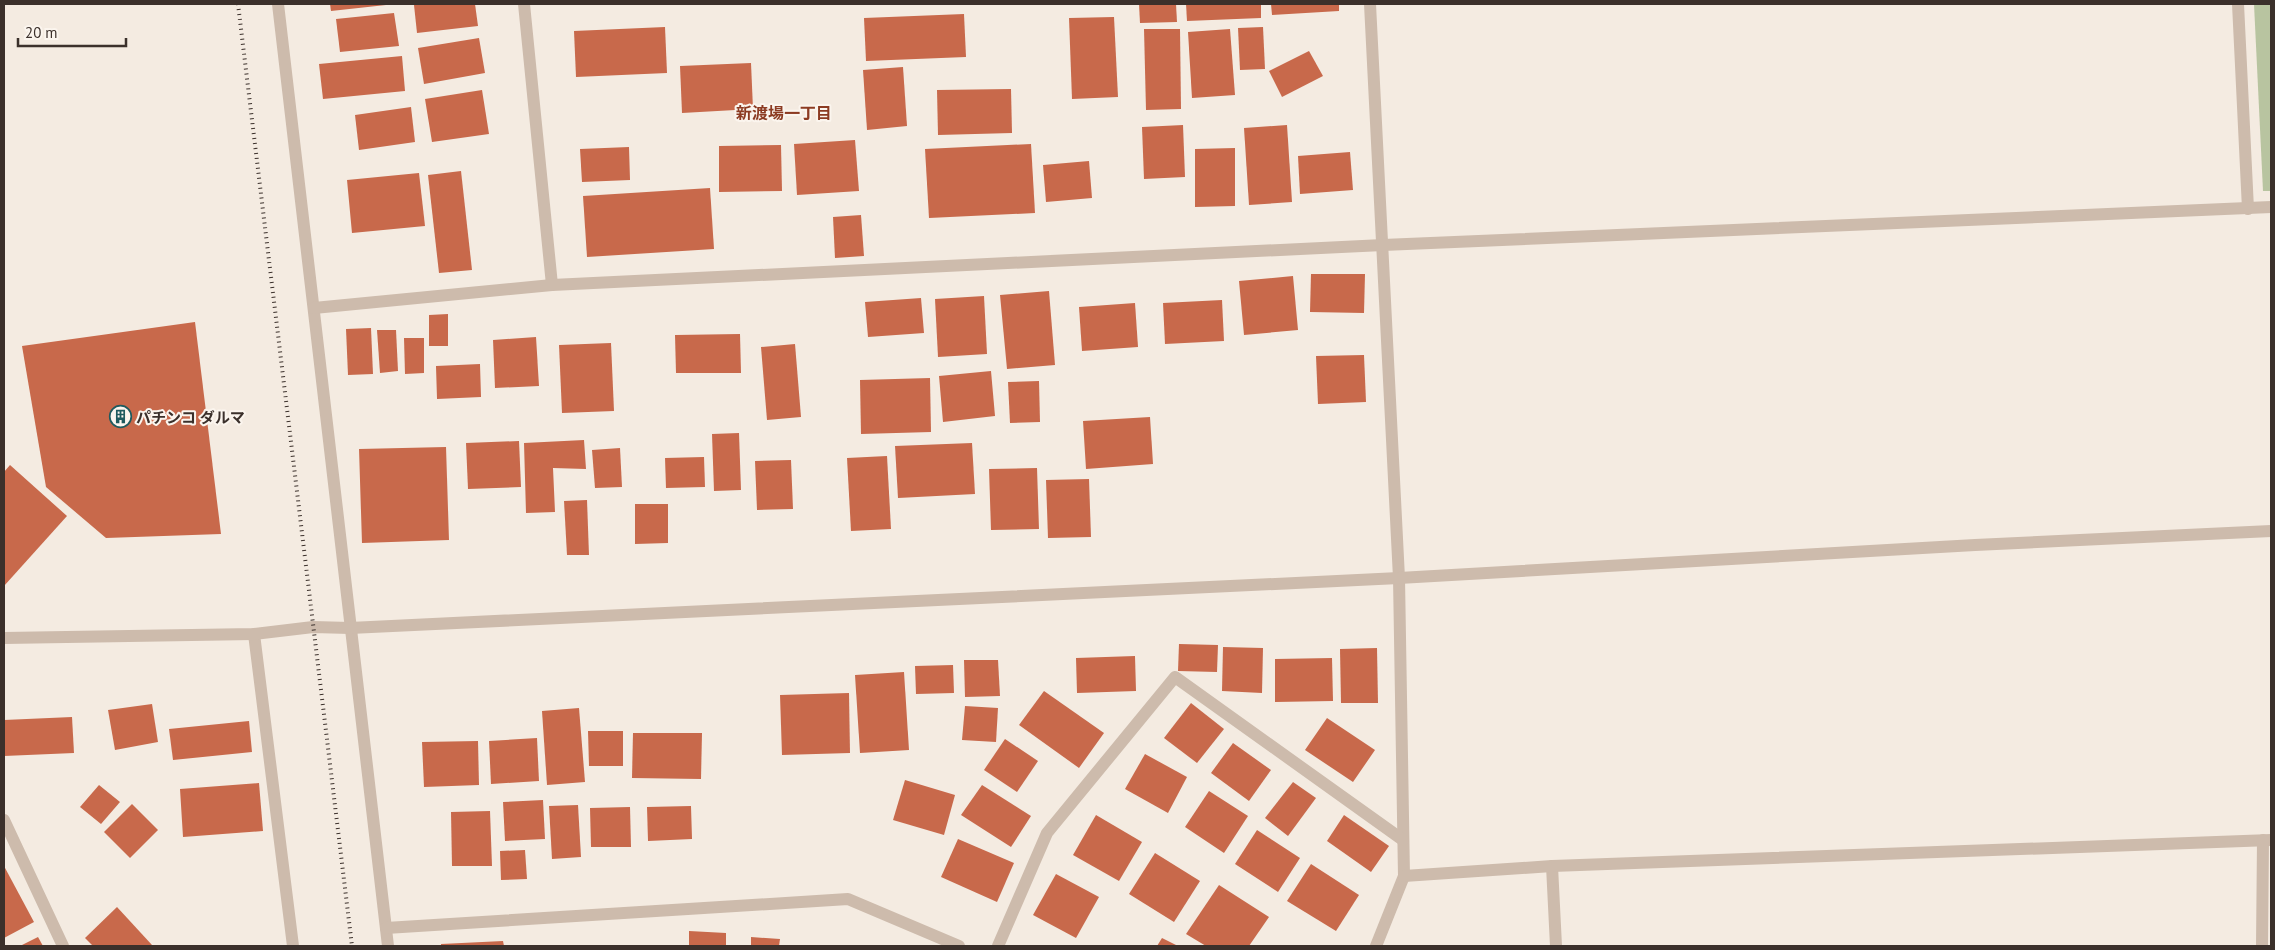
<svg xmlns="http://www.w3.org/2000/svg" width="2275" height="950" font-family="'PT Sans','Noto Sans JP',sans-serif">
	<rect width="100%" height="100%" fill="#f4ebe1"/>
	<!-- green -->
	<path fill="#b8c4a0" d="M 2254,4 L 2271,4 L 2271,191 L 2263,191 Z"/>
	<!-- building -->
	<g fill="#c8694b">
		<path d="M 330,4 L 386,4 L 386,5 L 331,11 Z"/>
		<path d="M 423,4 L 475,4 L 478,26 L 417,33 L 414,5 Z"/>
		<path d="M 1139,4 L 1176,4 L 1177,22 L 1140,23 Z"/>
		<path d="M 1186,4 L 1261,4 L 1261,18 L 1187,21 Z"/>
		<path d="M 1271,4 L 1339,4 L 1339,11 L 1272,15 Z"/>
		<path d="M 394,13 L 399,46 L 340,52 L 336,19 Z"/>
		<path d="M 964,14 L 966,57 L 866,61 L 864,18 Z"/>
		<path d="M 1114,17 L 1118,97 L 1072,99 L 1069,18 Z"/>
		<path d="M 665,27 L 667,73 L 576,77 L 574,31 Z"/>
		<path d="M 1263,27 L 1265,69 L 1240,70 L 1238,28 Z"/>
		<path d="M 1144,29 L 1180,29 L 1181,109 L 1146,110 Z"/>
		<path d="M 1230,29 L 1235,95 L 1192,98 L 1188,32 Z"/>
		<path d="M 479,38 L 485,73 L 424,84 L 418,48 Z"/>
		<path d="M 1309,51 L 1323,76 L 1282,97 L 1269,71 Z"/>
		<path d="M 402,56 L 405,91 L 323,99 L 319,64 Z"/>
		<path d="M 751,63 L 753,109 L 682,113 L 680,66 Z"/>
		<path d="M 903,67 L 907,126 L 867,130 L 863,70 Z"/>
		<path d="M 1011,89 L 1012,133 L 938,135 L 937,90 Z"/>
		<path d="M 482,90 L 489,134 L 432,142 L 425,99 Z"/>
		<path d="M 411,107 L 415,142 L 359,150 L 355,115 Z"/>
		<path d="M 1183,125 L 1185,177 L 1144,179 L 1142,127 Z"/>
		<path d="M 1287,125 L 1292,202 L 1249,205 L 1244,128 Z"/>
		<path d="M 855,140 L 859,191 L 797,195 L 794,144 Z"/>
		<path d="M 1031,144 L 1035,213 L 929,218 L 925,149 Z"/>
		<path d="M 781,145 L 782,191 L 719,192 L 719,146 Z"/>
		<path d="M 629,147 L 630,180 L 582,182 L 580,149 Z"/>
		<path d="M 1235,148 L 1235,206 L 1195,207 L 1195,149 Z"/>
		<path d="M 1350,152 L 1353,190 L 1300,194 L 1298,156 Z"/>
		<path d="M 1089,161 L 1092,198 L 1046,202 L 1043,165 Z"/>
		<path d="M 461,171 L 472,270 L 439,273 L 428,175 Z"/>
		<path d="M 419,173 L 425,226 L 352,233 L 347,180 Z"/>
		<path d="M 710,188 L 714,249 L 587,257 L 583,196 Z"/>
		<path d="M 861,215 L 864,256 L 835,258 L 833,217 Z"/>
		<path d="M 1311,274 L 1365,274 L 1364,313 L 1310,312 Z"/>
		<path d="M 1293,276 L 1298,330 L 1244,335 L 1239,281 Z"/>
		<path d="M 1049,291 L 1055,365 L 1007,369 L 1000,295 Z"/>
		<path d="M 984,296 L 987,354 L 938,357 L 935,299 Z"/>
		<path d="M 921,298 L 924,333 L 868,337 L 865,302 Z"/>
		<path d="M 1222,300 L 1224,341 L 1165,344 L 1163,303 Z"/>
		<path d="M 1135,303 L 1138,347 L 1082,351 L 1079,307 Z"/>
		<path d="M 448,314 L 448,346 L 429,346 L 429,315 Z"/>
		<path d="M 195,322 L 221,534 L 106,538 L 46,487 L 22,346 Z"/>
		<path d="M 371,328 L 373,374 L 348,375 L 346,329 Z"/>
		<path d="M 377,330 L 396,330 L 398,371 L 380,373 Z"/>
		<path d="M 740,334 L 741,373 L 676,373 L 675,335 Z"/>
		<path d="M 536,337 L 539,386 L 495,388 L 493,340 Z"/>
		<path d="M 404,338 L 424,338 L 424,373 L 405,374 Z"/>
		<path d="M 611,343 L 614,411 L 562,413 L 559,345 Z"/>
		<path d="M 795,344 L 801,417 L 767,420 L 761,347 Z"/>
		<path d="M 1364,355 L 1366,402 L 1318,404 L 1316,356 Z"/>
		<path d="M 480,364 L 481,397 L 437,399 L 436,366 Z"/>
		<path d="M 991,371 L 995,416 L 943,422 L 939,376 Z"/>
		<path d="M 930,378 L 931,432 L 861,434 L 860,380 Z"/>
		<path d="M 1039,381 L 1040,422 L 1010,423 L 1008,382 Z"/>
		<path d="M 1150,417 L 1153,464 L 1086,469 L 1083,421 Z"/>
		<path d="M 739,433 L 741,490 L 714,491 L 712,434 Z"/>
		<path d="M 584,440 L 586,469 L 553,468 L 555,512 L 526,513 L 524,443 Z"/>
		<path d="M 519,441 L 521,487 L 468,489 L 466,443 Z"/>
		<path d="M 972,443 L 975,494 L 898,498 L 895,446 Z"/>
		<path d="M 446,447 L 449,540 L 362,543 L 359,449 Z"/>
		<path d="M 620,448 L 622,487 L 595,488 L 592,450 Z"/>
		<path d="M 887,456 L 891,529 L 851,531 L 847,458 Z"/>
		<path d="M 704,457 L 705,487 L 666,488 L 665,458 Z"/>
		<path d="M 791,460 L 793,509 L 757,510 L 755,461 Z"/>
		<path d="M 10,465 L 67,516 L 4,586 L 4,472 Z"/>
		<path d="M 1037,468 L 1039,529 L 991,530 L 989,469 Z"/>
		<path d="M 1089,479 L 1091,537 L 1048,538 L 1046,480 Z"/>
		<path d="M 587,500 L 589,555 L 567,555 L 564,501 Z"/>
		<path d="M 635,504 L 668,504 L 668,543 L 635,544 Z"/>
		<path d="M 1179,644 L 1218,645 L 1217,672 L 1178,671 Z"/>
		<path d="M 1223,647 L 1263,648 L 1262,693 L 1222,691 Z"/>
		<path d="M 1377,648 L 1378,703 L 1341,703 L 1340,649 Z"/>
		<path d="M 1135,656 L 1136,691 L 1077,693 L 1076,658 Z"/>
		<path d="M 1332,658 L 1333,701 L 1275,702 L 1275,659 Z"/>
		<path d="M 964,660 L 998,660 L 1000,696 L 965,697 Z"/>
		<path d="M 953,665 L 954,693 L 916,694 L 915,666 Z"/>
		<path d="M 904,672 L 909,750 L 860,753 L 855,675 Z"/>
		<path d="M 1044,691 L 1104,733 L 1079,768 L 1019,725 Z"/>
		<path d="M 849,693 L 850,753 L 782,755 L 780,695 Z"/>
		<path d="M 1191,703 L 1224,729 L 1197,763 L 1164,738 Z"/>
		<path d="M 152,704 L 158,742 L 115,750 L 108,710 Z"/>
		<path d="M 965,706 L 998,708 L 996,742 L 962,740 Z"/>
		<path d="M 579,708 L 585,782 L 547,785 L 542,711 Z"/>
		<path d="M 72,717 L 74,753 L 4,756 L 4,720 Z"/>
		<path d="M 1327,718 L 1375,750 L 1353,782 L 1305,750 Z"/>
		<path d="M 249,721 L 252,752 L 173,760 L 169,729 Z"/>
		<path d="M 588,731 L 623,731 L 623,766 L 589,766 Z"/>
		<path d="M 633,733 L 702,733 L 701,779 L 632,778 Z"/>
		<path d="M 537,738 L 539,781 L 491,784 L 489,741 Z"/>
		<path d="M 1005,739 L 1038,761 L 1017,792 L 984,770 Z"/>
		<path d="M 478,741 L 479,785 L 424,787 L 422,742 Z"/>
		<path d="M 1233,743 L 1271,770 L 1249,801 L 1211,773 Z"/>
		<path d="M 1145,754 L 1187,777 L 1168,813 L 1125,789 Z"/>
		<path d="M 905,780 L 955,795 L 944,835 L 893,820 Z"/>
		<path d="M 1293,782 L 1316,798 L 1288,836 L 1265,818 Z"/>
		<path d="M 259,783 L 263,831 L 183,837 L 180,789 Z"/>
		<path d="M 99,785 L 120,802 L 101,824 L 80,807 Z"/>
		<path d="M 982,785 L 1031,816 L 1011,847 L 961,815 Z"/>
		<path d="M 1209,791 L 1248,816 L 1224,853 L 1185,827 Z"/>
		<path d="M 543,800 L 545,839 L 505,841 L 503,802 Z"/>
		<path d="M 132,804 L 158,830 L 130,858 L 104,832 Z"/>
		<path d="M 578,805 L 581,857 L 552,859 L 549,806 Z"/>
		<path d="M 691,806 L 692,839 L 648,841 L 647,807 Z"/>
		<path d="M 630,807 L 631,847 L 591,847 L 590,808 Z"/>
		<path d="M 490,811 L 492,866 L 452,866 L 451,812 Z"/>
		<path d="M 1096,815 L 1142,842 L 1119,881 L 1073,855 Z"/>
		<path d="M 1344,815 L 1389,846 L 1371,872 L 1327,841 Z"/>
		<path d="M 1257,830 L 1300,858 L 1278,892 L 1235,864 Z"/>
		<path d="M 958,839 L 1014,863 L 997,902 L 941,877 Z"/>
		<path d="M 525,850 L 527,879 L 501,880 L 500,851 Z"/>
		<path d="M 1155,853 L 1200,881 L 1174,922 L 1129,894 Z"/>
		<path d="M 1311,864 L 1359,895 L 1336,931 L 1287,901 Z"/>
		<path d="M 4,866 L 34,922 L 4,938 Z"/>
		<path d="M 1056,874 L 1099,897 L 1076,938 L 1033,915 Z"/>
		<path d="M 1219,885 L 1269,917 L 1249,946 L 1206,946 L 1186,934 Z"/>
		<path d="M 117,907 L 152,945 L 150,946 L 93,946 L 85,938 Z"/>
		<path d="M 689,931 L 726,933 L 726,946 L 689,946 Z"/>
		<path d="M 38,937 L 43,946 L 20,946 Z"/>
		<path d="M 751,937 L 780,939 L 779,946 L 751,946 Z"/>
		<path d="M 1162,938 L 1178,946 L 1157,946 Z"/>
		<path d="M 503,941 L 504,946 L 441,946 L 441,944 Z"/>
	</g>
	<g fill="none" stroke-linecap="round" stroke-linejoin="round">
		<!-- minor -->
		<g stroke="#cdbbac" stroke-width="12">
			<path d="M 278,4 L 388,946"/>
			<path d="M 524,4 L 552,285"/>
			<path d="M 1370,4 L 1399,578 L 1404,876 L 1376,946"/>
			<path d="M 2238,4 L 2248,209"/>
			<path d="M 314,308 L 552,285 L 1383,245 L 2271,207"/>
			<path d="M 254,634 L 293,946"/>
			<path d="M 4,638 L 254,634 L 313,627 L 350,628 L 1399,578 L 1975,545 L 2271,531"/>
			<path d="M 4,820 L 63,946"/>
			<path d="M 1552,866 L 1556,946"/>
			<path d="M 1404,876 L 1552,866 L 2271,840"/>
			<path d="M 386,928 L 848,899 L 959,946"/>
			<path d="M 998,946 L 1047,833 L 1175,677 L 1403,840"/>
			<path d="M 2262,946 L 2263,840"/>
		</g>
		<!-- rail -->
		<path stroke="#3b302b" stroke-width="4" stroke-dasharray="1 4" stroke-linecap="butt" d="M 238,4 L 352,946"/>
	</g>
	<!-- icons -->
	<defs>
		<symbol id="building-ring" viewBox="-11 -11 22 22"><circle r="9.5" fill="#fbf5ee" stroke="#1f5a5e" stroke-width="1.5"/><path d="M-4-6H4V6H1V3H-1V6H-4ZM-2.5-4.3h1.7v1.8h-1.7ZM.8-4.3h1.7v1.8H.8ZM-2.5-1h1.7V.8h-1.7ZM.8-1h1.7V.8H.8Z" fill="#1f5a5e"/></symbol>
	</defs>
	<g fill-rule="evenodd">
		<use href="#building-ring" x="108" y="404" width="25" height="25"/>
	</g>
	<g text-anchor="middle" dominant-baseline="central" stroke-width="4" stroke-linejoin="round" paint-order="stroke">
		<!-- poi labels -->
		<g font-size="15" font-weight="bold" fill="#3b302b" stroke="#fbf5ee" text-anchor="start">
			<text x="136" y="417">パチンコ ダルマ</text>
		</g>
		<!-- neighbourhood labels -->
		<g font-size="16" font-weight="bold" fill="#8c3b22" stroke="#fbf5ee">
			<text x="784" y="113">新渡場一丁目</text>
		</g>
	</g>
	<!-- border -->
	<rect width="2275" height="950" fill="none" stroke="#3b302b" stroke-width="10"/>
	<!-- scale -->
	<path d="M18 38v8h108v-8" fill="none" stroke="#3b302b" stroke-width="2.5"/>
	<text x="25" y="38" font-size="15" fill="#3b302b" stroke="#fbf5ee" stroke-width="4" paint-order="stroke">20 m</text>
</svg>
